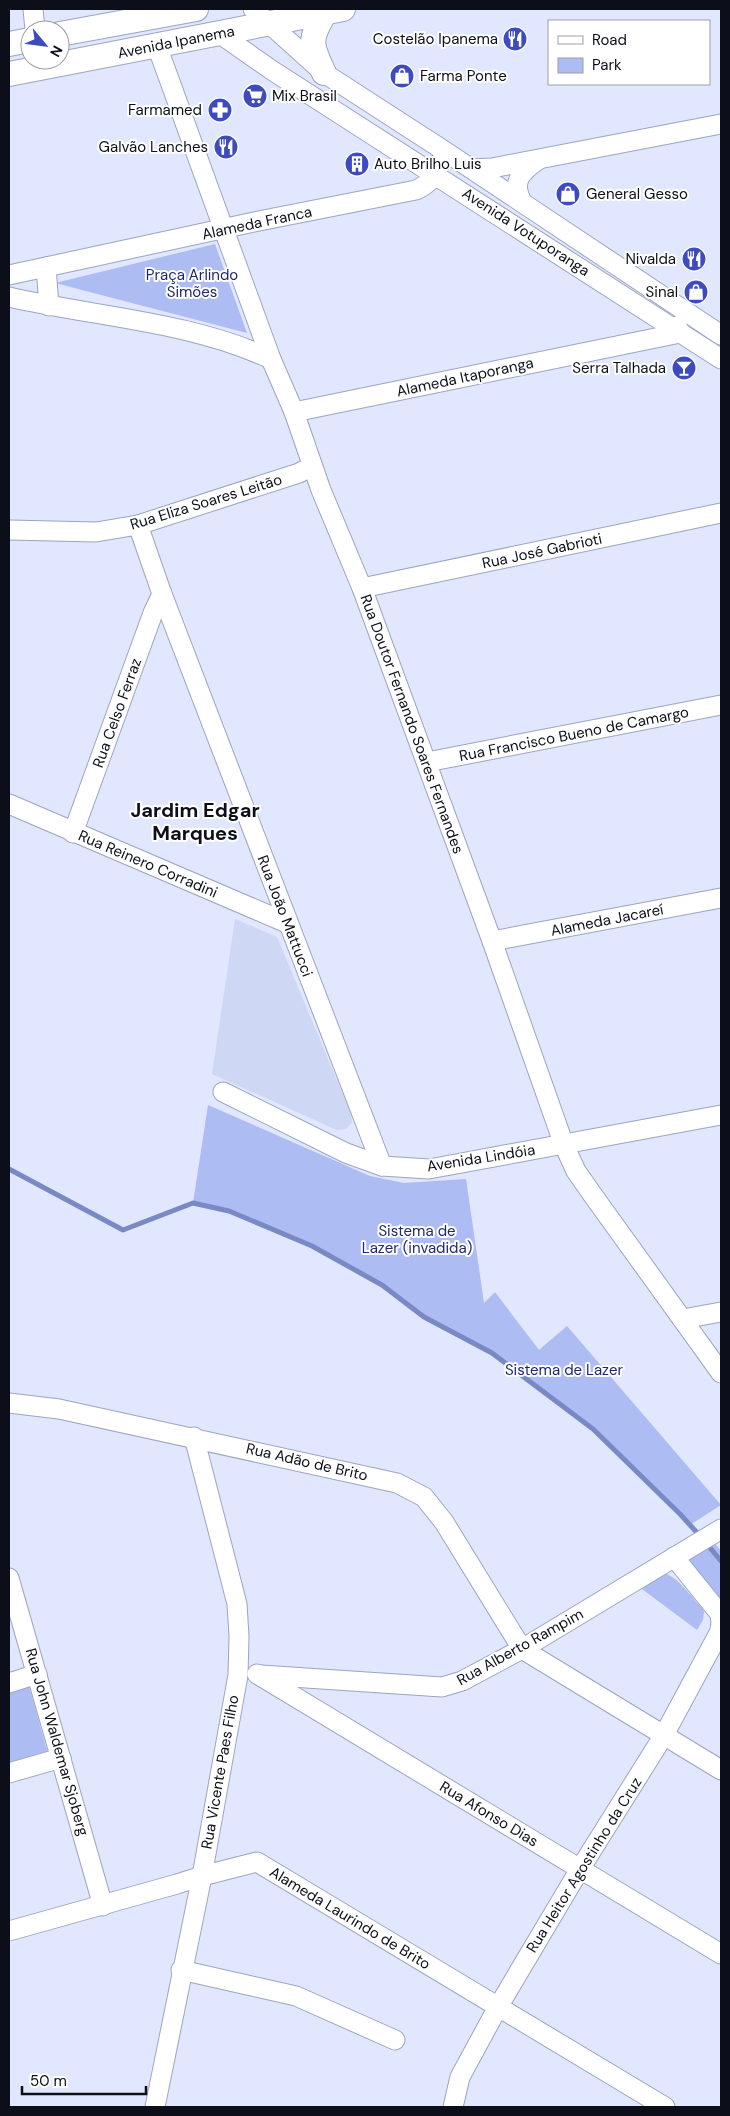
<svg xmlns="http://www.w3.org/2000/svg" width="730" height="2116" font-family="'DM Sans',sans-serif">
	<rect width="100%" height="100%" fill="#e0e7ff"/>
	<!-- built -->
	<path fill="#ced7f3" d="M 235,919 L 277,937 L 351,1114 L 352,1122 L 346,1129 L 337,1130 L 212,1074 Z"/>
	<!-- green -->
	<g fill="#adbcf3">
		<path d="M 215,244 L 247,333 L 55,283 Z"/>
		<path d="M 208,1105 L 370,1176 L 404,1183 L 466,1179 L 484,1303 L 495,1292 L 539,1350 L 567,1326 L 721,1505 L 690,1525 L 593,1429 L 492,1353 L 424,1317 L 379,1283 L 312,1246 L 229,1211 L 193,1203 Z"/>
		<path d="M 713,1541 L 721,1551 L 721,1609 L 687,1562 L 688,1557 Z"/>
		<path d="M 663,1573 C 678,1576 691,1597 702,1608 L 704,1612 L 703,1620 L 697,1630 L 642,1589 Z"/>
		<path d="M 29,1686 L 48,1754 L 9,1766 L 9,1692 Z"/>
	</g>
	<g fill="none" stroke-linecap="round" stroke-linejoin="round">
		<!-- stream -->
		<g stroke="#7989c4" stroke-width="5">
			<path d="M 9,1169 L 123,1230 L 193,1203 L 229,1211 L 312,1246 L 382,1285 L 424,1317 L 492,1353 L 593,1429 L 680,1514 L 700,1536"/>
			<path d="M 706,1543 L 721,1561"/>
		</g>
		<defs>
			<g id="minor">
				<path d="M 33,9 L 35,30"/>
				<path d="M 253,9 L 324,73 L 440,148 L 721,335"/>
				<path d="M 220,34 L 273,71 L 721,359"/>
				<path d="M 157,46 L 271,359 L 294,412 L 321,490 L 362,588 L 492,941 L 564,1145 L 576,1171 L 592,1194 L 721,1373"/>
				<path d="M 473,169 L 492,168 L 721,124"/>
				<path d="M 522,202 C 511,181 521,172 538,160"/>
				<path d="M 46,267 L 49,306"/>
				<path d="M 9,275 L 254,222 L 416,190 C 429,184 435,177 439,163"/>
				<path d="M 9,297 C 96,317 188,321 271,359"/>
				<path d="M 294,412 L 680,333 L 677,326"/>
				<path d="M 138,525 L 162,594 L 382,1166"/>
				<path d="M 9,530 L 96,532 L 138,525 L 299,473 L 312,466"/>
				<path d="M 362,588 L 721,513"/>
				<path d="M 427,762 L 721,705"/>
				<path d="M 9,804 L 287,923"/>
				<path d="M 73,833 L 153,613 L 162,594"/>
				<path d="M 492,941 L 721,898"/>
				<path d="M 223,1092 L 346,1153 L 382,1166 L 429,1169 L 721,1115"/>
				<path d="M 683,1319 L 721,1312"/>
				<path d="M 9,1403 L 59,1409 L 397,1483 L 424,1497 L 444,1522 L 522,1649 L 721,1770"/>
				<path d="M 674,1557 L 720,1614 L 721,1623"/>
				<path d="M 9,1578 L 103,1906"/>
				<path d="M 257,1674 L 721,1954"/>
				<path d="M 261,1675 L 442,1687 L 462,1681 L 522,1649 L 721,1529"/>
				<path d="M 9,1683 L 37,1674"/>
				<path d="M 9,1773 L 61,1758"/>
				<path d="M 9,1931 L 177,1884 L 202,1876 L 257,1862 L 665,2107"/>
				<path d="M 181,1970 L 296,1996 L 395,2040"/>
				<path d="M 155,2107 L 202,1876 L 238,1675 L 239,1636 L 237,1604 L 194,1437"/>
				<path d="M 453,2107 L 460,2077 L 498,2007 L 580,1869 L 664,1735 L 719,1633 L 721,1625"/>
			</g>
			<g id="major">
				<path d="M 60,34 L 196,9"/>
				<path d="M 9,44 L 30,40"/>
				<path d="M 324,73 C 311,45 308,40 325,13"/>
				<path d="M 9,74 L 343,9"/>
			</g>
		</defs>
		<!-- minor casing -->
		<use href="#minor" stroke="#9ca4c0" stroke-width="21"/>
		<!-- major casing -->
		<use href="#major" stroke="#9ca4c0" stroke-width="26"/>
		<!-- minor -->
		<use href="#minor" stroke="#fff" stroke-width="19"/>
		<!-- major -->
		<use href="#major" stroke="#fff" stroke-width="24"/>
	</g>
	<!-- icons -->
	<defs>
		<symbol id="restaurant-disc" viewBox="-11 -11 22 22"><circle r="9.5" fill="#3d4bbe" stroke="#fff"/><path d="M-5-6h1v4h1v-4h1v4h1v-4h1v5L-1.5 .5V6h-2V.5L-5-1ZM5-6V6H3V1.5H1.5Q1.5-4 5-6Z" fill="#fff"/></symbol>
		<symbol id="shop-disc" viewBox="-11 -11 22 22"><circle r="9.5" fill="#3d4bbe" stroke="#fff"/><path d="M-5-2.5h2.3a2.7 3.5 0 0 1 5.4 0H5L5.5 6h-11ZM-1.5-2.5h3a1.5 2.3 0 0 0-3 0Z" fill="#fff"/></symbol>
		<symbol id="supermarket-disc" viewBox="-11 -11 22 22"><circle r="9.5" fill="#3d4bbe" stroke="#fff"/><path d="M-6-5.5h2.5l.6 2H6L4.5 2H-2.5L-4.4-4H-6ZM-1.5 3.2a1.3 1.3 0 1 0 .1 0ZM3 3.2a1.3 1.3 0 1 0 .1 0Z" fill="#fff"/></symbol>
		<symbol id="pharmacy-disc" viewBox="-11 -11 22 22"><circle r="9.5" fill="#3d4bbe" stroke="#fff"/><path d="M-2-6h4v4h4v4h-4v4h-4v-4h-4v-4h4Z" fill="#fff"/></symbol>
		<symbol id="building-disc" viewBox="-11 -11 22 22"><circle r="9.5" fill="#3d4bbe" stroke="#fff"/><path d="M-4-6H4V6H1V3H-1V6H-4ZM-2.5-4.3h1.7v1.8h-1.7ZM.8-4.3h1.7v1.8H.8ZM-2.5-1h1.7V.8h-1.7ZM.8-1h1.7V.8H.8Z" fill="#fff"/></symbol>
		<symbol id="bar-disc" viewBox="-11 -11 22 22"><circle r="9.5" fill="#3d4bbe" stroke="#fff"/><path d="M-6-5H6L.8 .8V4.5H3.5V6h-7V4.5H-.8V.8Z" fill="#fff"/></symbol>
	</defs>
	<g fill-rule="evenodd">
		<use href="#restaurant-disc" x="501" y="25" width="28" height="28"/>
		<use href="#shop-disc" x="388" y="62" width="28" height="28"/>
		<use href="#supermarket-disc" x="241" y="82" width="28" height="28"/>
		<use href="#pharmacy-disc" x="206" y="96" width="28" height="28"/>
		<use href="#restaurant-disc" x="212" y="133" width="28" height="28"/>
		<use href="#building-disc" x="343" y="150" width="28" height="28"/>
		<use href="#shop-disc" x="554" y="180" width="28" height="28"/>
		<use href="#restaurant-disc" x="680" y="245" width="28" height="28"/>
		<use href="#shop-disc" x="682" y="278" width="28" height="28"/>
		<use href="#bar-disc" x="670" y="354" width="28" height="28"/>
	</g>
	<g text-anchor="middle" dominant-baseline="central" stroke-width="4" stroke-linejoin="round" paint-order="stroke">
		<!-- poi labels -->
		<g font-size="15" fill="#0c0f19" stroke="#fff" text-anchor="end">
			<text x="498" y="39">Costelão Ipanema</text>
			<text x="420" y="76" text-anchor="start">Farma Ponte</text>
			<text x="272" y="96" text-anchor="start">Mix Brasil</text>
			<text x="202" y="110">Farmamed</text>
			<text x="208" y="147">Galvão Lanches</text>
			<text x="374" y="164" text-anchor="start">Auto Brilho Luis</text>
			<text x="586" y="194" text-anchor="start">General Gesso</text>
			<text x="676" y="259">Nivalda</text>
			<text x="678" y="292">Sinal</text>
			<text x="666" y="368">Serra Talhada</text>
		</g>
		<!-- street labels -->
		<g font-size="15" fill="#0c0f19" stroke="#fff">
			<text transform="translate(176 42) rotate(-11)">Avenida Ipanema</text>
			<text transform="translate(257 223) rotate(-12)">Alameda Franca</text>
			<text transform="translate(526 232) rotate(33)">Avenida Votuporanga</text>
			<text transform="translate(465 377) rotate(-12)">Alameda Itaporanga</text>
			<text transform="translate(206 502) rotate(-17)">Rua Eliza Soares Leitão</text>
			<text transform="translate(542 551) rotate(-12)">Rua José Gabrioti</text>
			<text transform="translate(117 713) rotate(-70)">Rua Celso Ferraz</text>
			<text transform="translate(412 724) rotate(70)">Rua Doutor Fernando Soares Fernandes</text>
			<text transform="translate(574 734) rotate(-11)">Rua Francisco Bueno de Camargo</text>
			<text transform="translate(148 864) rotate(23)">Rua Reinero Corradini</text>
			<text transform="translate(285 916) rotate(69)">Rua João Mattucci</text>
			<text transform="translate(607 920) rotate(-11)">Alameda Jacareí</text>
			<text transform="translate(481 1158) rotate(-9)">Avenida Lindóia</text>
			<text transform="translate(307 1462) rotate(13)">Rua Adão de Brito</text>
			<text transform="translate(520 1647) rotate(-29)">Rua Alberto Rampim</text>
			<text transform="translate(57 1742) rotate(74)">Rua John Waldemar Sjoberg</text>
			<text transform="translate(220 1772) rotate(-80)">Rua Vicente Paes Filho</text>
			<text transform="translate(489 1814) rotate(31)">Rua Afonso Dias</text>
			<text transform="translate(584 1865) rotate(-58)">Rua Heitor Agostinho da Cruz</text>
			<text transform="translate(350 1918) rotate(31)">Alameda Laurindo de Brito</text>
		</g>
		<!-- park labels -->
		<g font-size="15" fill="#1f286e" stroke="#fff">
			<text x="192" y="275">Praça Arlindo<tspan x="192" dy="17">Simões</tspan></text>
			<text x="417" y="1231">Sistema de<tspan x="417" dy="17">Lazer (invadida)</tspan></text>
			<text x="564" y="1370">Sistema de Lazer</text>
		</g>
		<!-- district labels -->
		<g font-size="20" font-weight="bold" fill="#0c0f19" stroke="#fff">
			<text x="195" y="810">Jardim Edgar<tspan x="195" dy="23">Marques</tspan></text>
		</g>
	</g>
	<!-- border -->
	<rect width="730" height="2116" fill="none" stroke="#0c0f19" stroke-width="20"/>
	<!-- legend -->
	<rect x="548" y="20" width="162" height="65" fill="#ffffff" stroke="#9e9fa3"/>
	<rect x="558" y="36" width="25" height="8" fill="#ffffff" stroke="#9e9fa3"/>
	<text x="592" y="45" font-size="15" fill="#0c0f19">Road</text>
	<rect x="558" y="58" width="25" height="15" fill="#adbcf3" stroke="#9e9fa3"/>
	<text x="592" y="70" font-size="15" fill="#0c0f19">Park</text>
	<!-- north arrow -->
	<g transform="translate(45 45) rotate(119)"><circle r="24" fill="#ffffff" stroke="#9e9fa3"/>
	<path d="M0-4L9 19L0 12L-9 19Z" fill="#3d4bbe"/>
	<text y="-8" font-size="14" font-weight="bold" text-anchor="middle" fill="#0c0f19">N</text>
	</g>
	<!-- scale -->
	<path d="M22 2086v8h124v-8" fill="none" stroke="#0c0f19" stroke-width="2.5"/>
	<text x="30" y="2086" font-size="15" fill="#0c0f19" stroke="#ffffff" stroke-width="4" paint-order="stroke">50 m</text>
</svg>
